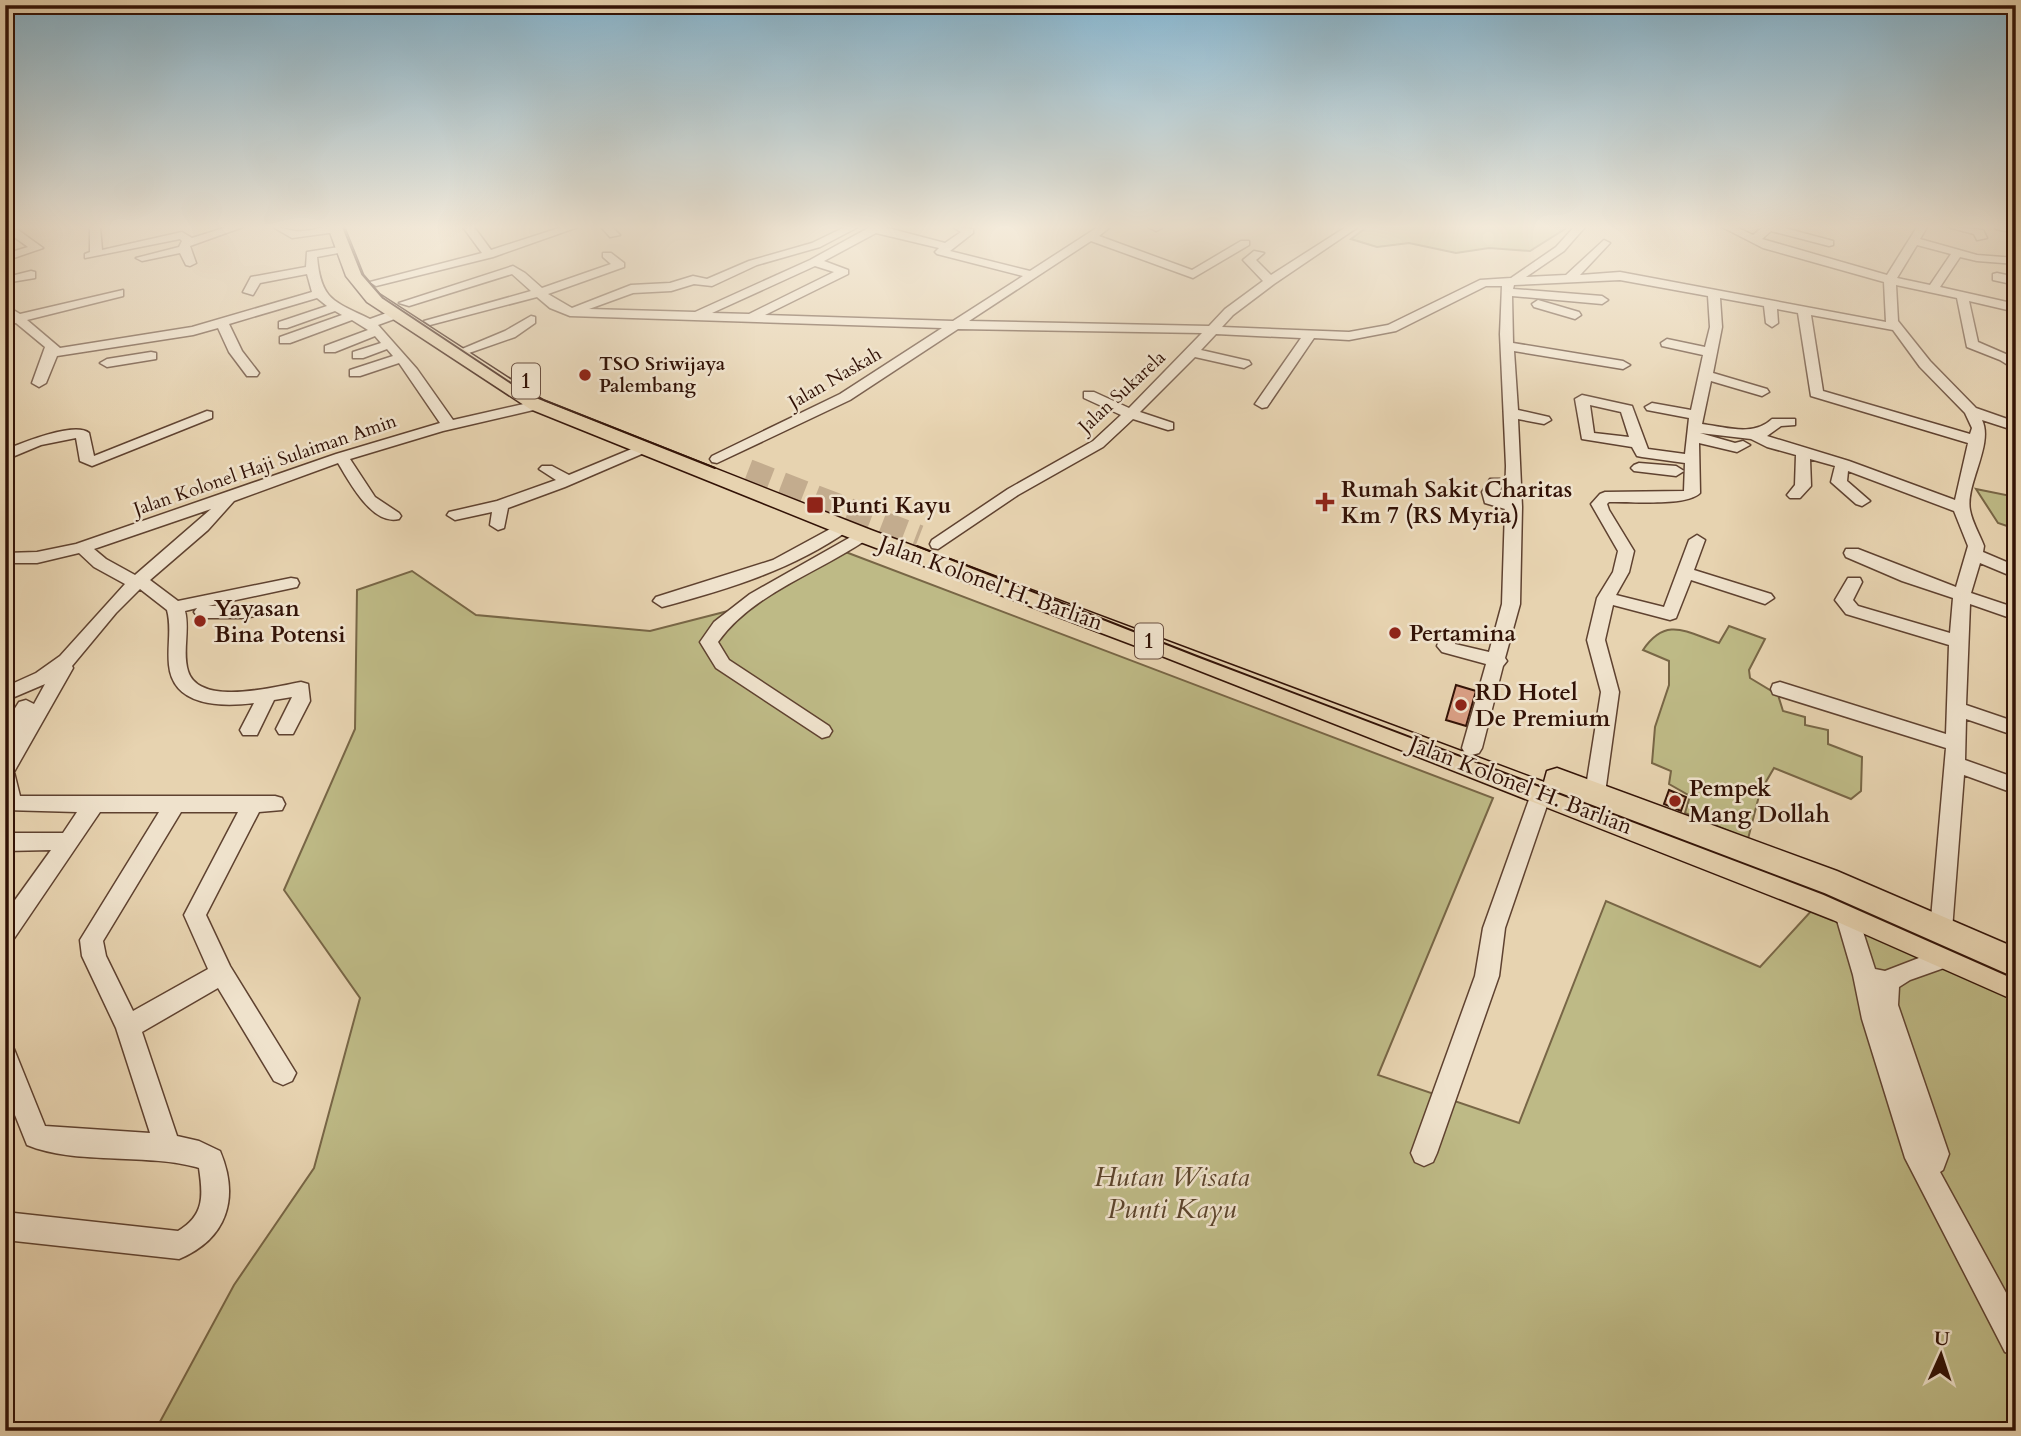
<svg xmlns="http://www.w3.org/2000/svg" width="2021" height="1436" font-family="Cardo,serif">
	<rect width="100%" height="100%" fill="#e7d3b0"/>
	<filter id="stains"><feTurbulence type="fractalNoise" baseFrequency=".00286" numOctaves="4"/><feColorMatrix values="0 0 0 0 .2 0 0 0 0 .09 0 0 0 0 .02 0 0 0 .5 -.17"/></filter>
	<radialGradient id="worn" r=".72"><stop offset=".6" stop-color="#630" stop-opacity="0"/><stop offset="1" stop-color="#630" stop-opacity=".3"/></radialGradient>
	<!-- green -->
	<g fill="#beba86" stroke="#786646" stroke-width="2">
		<path d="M 1367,227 L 1568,227 L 1530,251 L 1489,248 L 1456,253 L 1409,243 L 1377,247 L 1351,239 Z"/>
		<path d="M 1976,489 L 2016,497 L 2016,529 L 1998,523 Z"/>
		<path d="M 843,551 L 1493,798 L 1378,1075 L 1519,1123 L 1606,901 L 1760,967 L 1824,897 L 2016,990 L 2016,1431 L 155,1431 L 234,1285 L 314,1168 L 360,998 L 284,890 L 355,729 L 357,590 L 412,571 L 476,615 L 650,631 L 728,611 Z"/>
		<path d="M 1729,626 L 1765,639 L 1749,670 L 1750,678 L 1778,695 L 1783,711 L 1805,717 L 1805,725 L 1828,730 L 1828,744 L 1862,757 L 1861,791 L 1851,799 L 1774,768 L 1760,792 L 1748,839 L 1685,813 L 1690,796 L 1669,784 L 1671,771 L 1652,763 L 1655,727 L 1669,685 L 1669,661 L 1643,650 C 1666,616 1686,632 1719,643 Z"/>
	</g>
	<!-- building -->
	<g fill="#d99f84" stroke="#321206" stroke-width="2">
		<path d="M 1456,685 L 1476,691 L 1466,726 L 1446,720 Z"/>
		<path d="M 1669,790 L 1686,797 L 1681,811 L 1664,804 Z"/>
	</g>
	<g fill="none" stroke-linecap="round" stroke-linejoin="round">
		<!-- highway-tunnel -->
		<path stroke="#c3ac8e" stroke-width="24" stroke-dasharray="24 12" stroke-linecap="butt" d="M 748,471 L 919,537"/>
		<defs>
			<g id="minor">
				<path d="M 90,227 L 100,227 L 102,250 L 182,232 L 192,238 L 227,227 L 243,227 L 190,246 L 196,263 L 190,266 L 186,265 L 180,253 L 142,261 L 136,258 L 179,247 L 182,241 L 180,239 L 85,258 L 85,254 L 90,252 Z"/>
				<path d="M 273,227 C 282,227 287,230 295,231 C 311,233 327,223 342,229 L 336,232 L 292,238 Z"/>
				<path d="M 463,227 L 474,227 L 491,250 L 562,227 L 578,227 L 493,257 L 376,286 L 370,282 L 482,253 Z"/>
				<path d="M 601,227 L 612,227 L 620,235 L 610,237 Z"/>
				<path d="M 845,227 L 858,227 L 820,247 L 757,265 L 712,286 L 694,284 L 671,291 L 633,293 L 589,309 L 695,312 L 810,260 L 870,227 L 884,227 L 945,243 L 961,232 L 953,227 L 973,229 L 973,233 L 950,251 L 1030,271 L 1098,227 L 1110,227 L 1099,236 L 1192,270 L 1241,241 L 1249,241 L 1249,245 L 1193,278 L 1091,241 L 969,321 L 1209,326 L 1225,309 L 1263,281 L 1243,260 L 1254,251 L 1264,253 L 1256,260 L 1271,275 L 1346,227 L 1358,227 L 1274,284 L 1233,315 L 1222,327 L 1349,332 L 1388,325 L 1480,280 L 1511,278 L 1556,247 L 1574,227 L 1585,227 L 1564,251 L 1526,277 L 1566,275 L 1604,240 L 1610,243 L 1580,275 L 1620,272 L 1886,322 L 1884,282 L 1763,248 L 1722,227 L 1736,227 L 1753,235 L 1763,227 L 1781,227 L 1833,241 L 1833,245 L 1829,246 L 1771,231 L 1762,239 L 1887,275 L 1917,227 L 1927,227 L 1920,239 L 1977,255 L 2016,258 L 2016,264 L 1977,261 L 1960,257 L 1940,287 L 2016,304 L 2016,312 L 1969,301 L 1978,342 L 2015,358 L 2016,370 L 2000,360 L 1967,347 L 1957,298 L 1896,285 L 1898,321 L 1930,361 L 1976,408 L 2016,422 L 2016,431 L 1982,420 C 1994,444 1965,485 1970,510 C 1972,522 1980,535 1984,546 L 1983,552 L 2016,566 L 2016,578 L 1980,563 L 1971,593 L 2016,608 L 2016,620 L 1970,604 L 1966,705 L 2016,722 L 2016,736 L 1966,719 L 1965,760 L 2016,778 L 2016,794 L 1964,775 L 1952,930 L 1949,937 L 1941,940 L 1933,937 L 1930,930 L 1946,748 L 1773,694 L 1771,689 L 1773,684 L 1780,682 L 1946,734 L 1949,645 L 1846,614 L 1835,600 L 1848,578 L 1860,578 L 1862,582 L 1853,600 L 1858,606 L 1950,633 L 1953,598 L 1902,581 L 1846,557 L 1844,553 L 1846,549 L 1858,549 L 1956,587 L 1968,546 L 1954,511 L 1848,471 L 1847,481 L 1870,501 L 1862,506 L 1856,504 L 1831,482 L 1835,466 L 1810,459 L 1811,486 L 1800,498 L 1790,498 L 1787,495 L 1795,485 L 1796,455 L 1767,447 L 1751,439 L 1700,433 L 1735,443 L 1743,441 L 1750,445 L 1737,452 L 1699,443 L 1700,493 C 1686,507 1630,501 1609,502 L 1607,504 L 1609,510 L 1634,551 L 1629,572 L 1616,595 L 1664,607 L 1689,540 L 1697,535 L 1705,540 L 1694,570 L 1771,594 L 1774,598 L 1765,604 L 1691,580 L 1676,618 L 1670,620 L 1613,605 L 1605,640 L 1619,692 L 1605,793 L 1602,799 L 1595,801 L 1588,799 L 1585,793 L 1601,692 L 1587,640 L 1597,598 L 1613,572 L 1618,551 L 1591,504 L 1600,494 L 1605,492 L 1684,491 L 1685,463 L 1642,457 L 1637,456 L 1632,447 L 1582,439 L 1575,399 L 1582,395 L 1632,406 L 1648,449 L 1685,454 L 1689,418 L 1647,410 L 1645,407 L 1652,403 L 1691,410 L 1703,355 L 1662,346 L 1661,343 L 1667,339 L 1705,347 L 1710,327 L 1708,296 L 1620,280 L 1514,285 L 1513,289 L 1602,296 L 1608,300 L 1602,304 L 1512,296 L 1513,343 L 1623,361 L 1630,365 L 1623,369 L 1514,351 L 1518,410 L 1549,417 L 1551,420 L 1544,424 L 1518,419 L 1522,507 L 1520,604 L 1505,658 L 1507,661 L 1503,666 L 1482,748 L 1479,753 L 1472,755 L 1465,753 L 1462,748 L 1486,664 L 1442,652 L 1437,646 L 1442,632 L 1448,630 L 1457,636 L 1455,644 L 1489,652 L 1502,604 L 1505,509 L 1485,503 L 1482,492 L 1490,479 L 1500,479 L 1503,482 L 1498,497 L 1505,499 L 1506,466 L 1500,334 L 1502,286 L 1486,286 L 1396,331 L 1349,340 L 1314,338 L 1267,407 L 1262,408 L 1255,404 L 1301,338 L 1216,334 L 1201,350 L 1249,361 L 1251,364 L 1244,368 L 1195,357 L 1140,412 L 1173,423 L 1173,429 L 1168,430 L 1133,419 L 1103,447 L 1018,495 L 938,549 L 932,548 L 930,544 L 932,540 L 1008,489 L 1093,441 L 1121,415 L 1084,398 L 1084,392 L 1094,392 L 1129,408 L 1202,333 L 958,329 L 850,400 L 717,463 L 712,462 L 710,459 L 712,456 L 840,394 L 942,328 L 570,316 L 550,308 L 537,297 L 430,325 L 424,321 L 531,291 L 512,274 L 409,306 L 399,303 L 513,266 L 525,273 L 542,288 L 611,264 L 603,257 L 603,253 L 611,253 L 624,263 L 624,267 L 548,294 L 572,308 L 631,285 L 670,283 L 693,276 L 707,279 L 749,261 L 812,243 ZM 876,233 L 939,248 L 935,252 L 937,254 L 1023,276 L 953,321 L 765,315 L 848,274 L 848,270 L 824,261 ZM 1917,245 L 1951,254 L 1930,285 L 1897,278 ZM 815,266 L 834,272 L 749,314 L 712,313 ZM 1720,298 L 1764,306 L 1766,323 L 1772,327 L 1778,323 L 1777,309 L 1798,313 L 1811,396 L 1968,443 L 1955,500 L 1849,461 L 1767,436 L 1781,426 L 1795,425 L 1795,419 L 1772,419 C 1753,437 1726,427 1702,424 L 1711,381 L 1762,396 L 1769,392 L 1767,389 L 1713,373 L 1722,327 ZM 1811,315 L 1893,330 L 1920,367 L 1965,413 L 1972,428 L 1970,434 L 1823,391 ZM 1590,405 L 1621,412 L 1629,437 L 1594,433 Z"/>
				<path d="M 1148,227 L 1161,227 L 1162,228 L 1156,231 Z"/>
				<path d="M 1948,227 L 1983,230 L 1987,238 L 1977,240 L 1974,234 Z"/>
				<path d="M 1995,227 L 2016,227 L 2016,233 L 1996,229 Z"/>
				<path d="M 10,230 L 18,230 L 43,248 L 5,261 L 5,254 L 28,247 L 10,234 Z"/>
				<path d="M 345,246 L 349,247 L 349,251 L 317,257 C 321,300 333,301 370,319 L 392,311 L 400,311 L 400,317 L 378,325 L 417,369 L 453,420 L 537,401 L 544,405 L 542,408 L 443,431 L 350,459 L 375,497 L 399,513 L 401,516 L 399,519 C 372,526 349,481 338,463 L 234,501 L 208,530 L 150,580 L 178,601 L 291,578 L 297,579 L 299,583 L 297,587 L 208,606 L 257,605 L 266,611 L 263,615 L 243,618 L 203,618 L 197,616 L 194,612 L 197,608 L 185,611 C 190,630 182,652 188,671 C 199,707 274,687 301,682 L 308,684 L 310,701 L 293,734 L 279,734 L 276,729 L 292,697 L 274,700 L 257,735 L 243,735 L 240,730 L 254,703 C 222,707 173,707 169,665 C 167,646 172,628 167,610 L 140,589 L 116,613 L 72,666 L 73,668 L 14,772 L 20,796 L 275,796 L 282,798 L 285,804 L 282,810 L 259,812 L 206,915 L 230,966 L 296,1073 L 292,1081 L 283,1085 L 274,1081 L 218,988 L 142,1032 L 177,1136 L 199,1141 L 220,1151 C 240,1198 227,1239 179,1259 L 5,1240 L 5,1212 L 178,1231 C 205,1215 203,1195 199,1168 L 196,1167 C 142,1153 75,1165 27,1145 L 5,1090 L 5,1045 L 14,1049 L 45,1126 L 150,1133 L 116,1028 L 82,956 L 80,940 L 159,812 L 100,812 L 13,940 L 5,943 L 5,914 L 51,850 L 5,851 L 5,833 L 63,833 L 77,812 L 5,810 L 5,752 L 8,747 L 5,748 L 5,724 L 19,702 L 26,700 L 34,704 L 45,684 L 5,701 L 5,687 L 36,673 L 60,656 L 125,584 L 94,567 L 79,553 L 37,563 L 5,563 L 5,553 L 37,552 L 76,544 L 336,454 L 440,423 L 399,363 L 360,376 L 350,376 L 350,370 L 393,356 L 387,349 L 363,358 L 353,358 L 353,352 L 381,343 L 375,336 L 335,352 L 325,352 L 325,346 L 368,330 L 352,320 L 290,343 L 280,343 L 280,337 L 342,315 L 335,311 L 287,328 L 279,328 L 279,322 L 327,306 L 317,298 L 229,324 L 242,351 L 259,373 L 257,376 L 247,376 L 229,352 L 218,328 L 193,335 L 57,356 L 46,383 L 39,387 L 32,383 L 45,347 L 16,323 L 5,324 L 5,318 L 9,317 L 5,315 L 5,305 L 20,314 L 123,290 L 123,296 L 27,320 L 60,348 L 192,327 L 312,292 L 307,274 L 260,283 L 253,295 L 243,292 L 251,277 L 306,267 L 307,252 ZM 211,509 L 135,575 L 106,559 L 94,549 ZM 181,812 L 238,812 L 184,915 L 208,969 L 133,1011 L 106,956 L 103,941 Z"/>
				<path d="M 31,271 L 35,272 L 35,278 L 5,283 L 5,274 L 11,276 Z"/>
				<path d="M 1997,273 L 2016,277 L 2016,285 L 1993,280 L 1993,274 Z"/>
				<path d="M 1538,300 L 1579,312 L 1581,315 L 1575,319 L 1534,307 L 1532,304 Z"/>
				<path d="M 531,316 L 535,317 L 535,323 L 515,337 L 469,353 L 462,349 L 505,331 Z"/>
				<path d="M 151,352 L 156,353 L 156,359 L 107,367 L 100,363 L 107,359 Z"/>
				<path d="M 207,411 L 212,412 L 212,418 L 92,466 L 80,461 L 76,438 L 41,445 L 5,460 L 5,450 C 22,443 75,421 89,433 L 94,456 Z"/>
				<path d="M 646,443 L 653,447 L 651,450 L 565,487 L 508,508 L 504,528 L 498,530 L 490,525 L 492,512 L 455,520 L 447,515 L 449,512 L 497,501 L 556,480 L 539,469 L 542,466 L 552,466 L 569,475 Z"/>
				<path d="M 1639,463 L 1676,466 L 1684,471 L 1676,476 L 1634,471 L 1631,468 L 1634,465 Z"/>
				<path d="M 843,522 L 849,524 L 851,527 L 849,530 C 792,570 728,589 662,607 L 653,601 L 656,597 L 773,560 Z"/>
				<path d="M 863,530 L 871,535 L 869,538 C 820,572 753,593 718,642 L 729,660 L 829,726 L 832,731 L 829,736 L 822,738 L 716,668 L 700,642 L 714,622 L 750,594 Z"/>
				<path d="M 1541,786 L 1548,788 L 1551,794 L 1505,928 L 1499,976 L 1437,1153 L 1433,1162 L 1424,1166 L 1415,1162 L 1411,1153 L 1475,976 L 1483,928 L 1531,794 L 1534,788 Z"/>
				<path d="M 1845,901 L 1853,903 L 1856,910 L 1875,969 L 1885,971 L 1950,946 L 1958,949 L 1962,956 L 1958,963 L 1910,980 L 1899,987 L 1898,1005 L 1949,1154 L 1943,1170 L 1940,1172 L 2016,1311 L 2016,1356 L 2005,1352 L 1905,1158 L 1862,1019 L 1853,975 L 1834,910 L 1837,903 Z"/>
			</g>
			<path id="highway" d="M 328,227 L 344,227 L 363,275 L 379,294 L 544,401 L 871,530 L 1544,782 L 1547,771 L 1557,768 L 1837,871 L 2016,948 L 2016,1001 L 1833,920 L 1149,651 L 855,540 L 530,409 L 367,302 L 346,276 Z"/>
		</defs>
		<!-- minor casing -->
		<use href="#minor" stroke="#5f4230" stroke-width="3"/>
		<!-- highway casing -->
		<use href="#highway" stroke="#321206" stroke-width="3"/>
		<!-- minor -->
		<use href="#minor" fill="#efe2cc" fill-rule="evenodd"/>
		<!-- highway -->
		<use href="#highway" fill="#e7d3b0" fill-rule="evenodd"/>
		<!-- tram -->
		<g stroke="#321206" stroke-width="2">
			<path d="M 343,227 L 362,274 L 383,298 L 526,393 L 715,468"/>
			<path d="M 917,546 L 1197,656 L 1824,894 L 2016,979"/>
		</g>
	</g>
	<!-- sky -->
	<linearGradient id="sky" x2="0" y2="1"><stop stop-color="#87b6d0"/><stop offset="0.53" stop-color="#f4ebdb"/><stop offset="1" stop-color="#f4ebdb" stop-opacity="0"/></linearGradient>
	<rect width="2021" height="428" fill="url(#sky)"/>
	<!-- markers -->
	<g fill="#8f2418" stroke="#efe2cc" stroke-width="2.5">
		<circle cx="585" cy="375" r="7"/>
		<path d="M1321.5 491.5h7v7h7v7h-7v7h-7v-7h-7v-7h7z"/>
		<rect x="806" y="496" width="18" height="18" rx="3.5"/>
		<circle cx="200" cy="621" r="7"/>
		<circle cx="1395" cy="633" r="7"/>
		<circle cx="1461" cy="705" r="7"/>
		<circle cx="1675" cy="801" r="7"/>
	</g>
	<g text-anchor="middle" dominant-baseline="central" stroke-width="5" stroke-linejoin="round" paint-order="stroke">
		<!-- far-poi labels -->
		<g font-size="19" font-weight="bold" fill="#321206" stroke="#efe2cc" text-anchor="start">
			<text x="599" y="364">TSO Sriwijaya<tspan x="599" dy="22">Palembang</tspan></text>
		</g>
		<!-- far-street labels -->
		<g font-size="19" fill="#321206" stroke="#efe2cc">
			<text transform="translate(835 378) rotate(-30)">Jalan Naskah</text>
			<text transform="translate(1122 392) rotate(-43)">Jalan Sukarela</text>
			<text transform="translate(265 465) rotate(-19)">Jalan Kolonel Haji Sulaiman Amin</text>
		</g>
		<!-- shield labels -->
		<g fill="#efe2cc" stroke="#6b5041" stroke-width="2">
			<rect x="512" y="363.5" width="28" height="35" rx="5"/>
			<rect x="1135" y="623.5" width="28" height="35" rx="5"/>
		</g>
		<g font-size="21" font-weight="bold" fill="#321206">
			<text x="526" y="381">1</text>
			<text x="1149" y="641">1</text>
		</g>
		<!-- poi labels -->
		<g font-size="23" font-weight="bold" fill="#321206" stroke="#efe2cc" text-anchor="start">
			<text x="1341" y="489">Rumah Sakit Charitas<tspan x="1341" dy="26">Km 7 (RS Myria)</tspan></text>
			<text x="831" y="505">Punti Kayu</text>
			<text x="214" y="608">Yayasan<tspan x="214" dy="26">Bina Potensi</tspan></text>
			<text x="1409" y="633">Pertamina</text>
			<text x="1475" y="692">RD Hotel<tspan x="1475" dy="26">De Premium</tspan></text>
			<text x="1689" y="788">Pempek<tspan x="1689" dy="26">Mang Dollah</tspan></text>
		</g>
		<!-- street labels -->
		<g font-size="23" fill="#321206" stroke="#efe2cc">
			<text transform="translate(991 583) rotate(20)">Jalan Kolonel H. Barlian</text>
			<text transform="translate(1521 785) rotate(21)">Jalan Kolonel H. Barlian</text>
		</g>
		<!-- near-park labels -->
		<g font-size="28" font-style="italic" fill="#5c442c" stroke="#efe2cc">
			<text x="1172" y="1177">Hutan Wisata<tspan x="1172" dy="32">Punti Kayu</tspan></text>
		</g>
	</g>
	<!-- margin -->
	<rect width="2021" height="1436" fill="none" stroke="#e7d3b0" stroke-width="28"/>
	<rect x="7" y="7" width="2007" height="1422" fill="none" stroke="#321206" stroke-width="3.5"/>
	<rect x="14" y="14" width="1993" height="1408" fill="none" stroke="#321206" stroke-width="2"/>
	<!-- north arrow -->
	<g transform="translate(1941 1355) rotate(3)" stroke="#efe2cc" stroke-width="5" paint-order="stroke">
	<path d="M0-5L12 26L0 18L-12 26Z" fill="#321206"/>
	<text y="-10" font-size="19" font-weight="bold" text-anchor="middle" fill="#321206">U</text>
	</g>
	<rect width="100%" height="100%" filter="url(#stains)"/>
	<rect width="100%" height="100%" fill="url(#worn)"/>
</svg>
